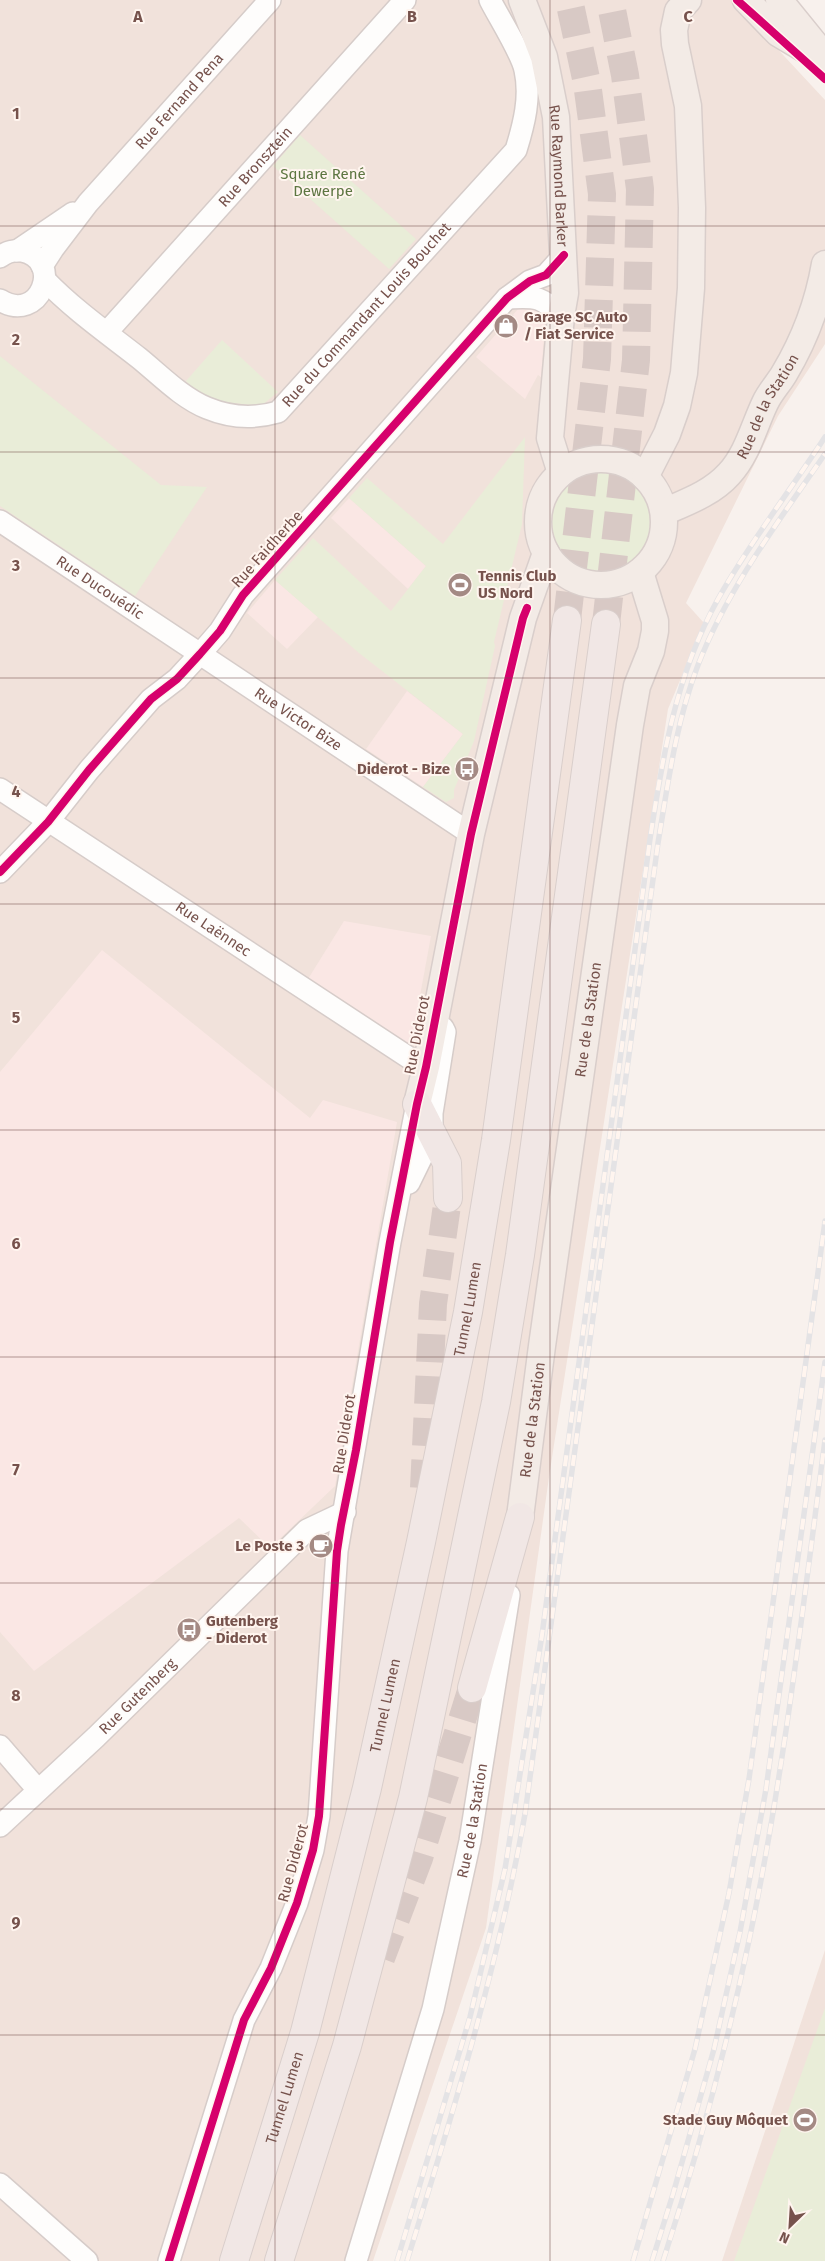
<svg xmlns="http://www.w3.org/2000/svg" width="825" height="2261" font-family="'Fira Sans',sans-serif">
	<rect width="100%" height="100%" fill="#f8f1ed"/>
	<!-- residential -->
	<g fill="#f1e2db">
		<path d="M 0,0 L 732,0 L 825,100 L 825,344 L 778,416 L 686,603 L 704,623 L 668,709 L 549,1477 L 486,1928 L 373,2261 L 0,2261 Z"/>
		<path d="M 825,1950 L 825,2261 L 722,2261 Z"/>
	</g>
	<!-- commercial -->
	<g fill="#fae7e4">
		<path d="M 519,308 L 533,308 L 541,314 L 545,322 L 541,377 L 538,375 L 525,399 L 476,357 Z"/>
		<path d="M 349,498 L 426,566 L 408,589 L 331,518 Z"/>
		<path d="M 275,580 L 318,617 L 287,649 L 247,613 Z"/>
		<path d="M 407,691 L 463,734 L 423,787 L 366,749 Z"/>
		<path d="M 344,921 L 431,936 L 412,1039 L 406,1044 L 308,979 Z"/>
		<path d="M 102,950 L 310,1118 L 323,1100 L 397,1122 L 335,1486 L 270,1548 L 239,1518 L 34,1671 L 0,1632 L 0,1072 Z"/>
	</g>
	<!-- green -->
	<g fill="#e9edd8">
		<path d="M 300,135 L 416,239 L 389,269 L 273,166 Z"/>
		<path d="M 222,340 L 278,392 L 261,406 L 215,401 L 194,389 L 186,381 Z"/>
		<path d="M 0,356 L 161,485 L 207,487 L 135,596 L 0,506 Z"/>
		<path d="M 525,437 L 522,524 L 494,642 L 495,646 L 474,741 L 454,790 L 454,798 L 446,802 L 423,787 L 463,734 L 359,653 L 275,580 L 313,538 L 391,611 L 426,566 L 349,498 L 367,478 L 443,544 Z"/>
		<circle cx="601" cy="522" r="49"/>
		<path d="M 825,2008 L 825,2261 L 734,2261 L 745,2231 Z"/>
	</g>
	<g fill="none" stroke-linecap="round" stroke-linejoin="round">
		<!-- highway-tunnel -->
		<g stroke="#d8c9c5" stroke-width="28" stroke-dasharray="28 14" stroke-linecap="butt">
			<path d="M 567,620 L 597,359 L 602,194 L 587,83 L 569,0"/>
			<path d="M 606,624 L 636,360 L 640,189 L 625,75 L 610,0"/>
			<path d="M 424,1488 L 433,1304 L 448,1198"/>
			<path d="M 381,1958 L 419,1858 L 472,1688"/>
		</g>
		<defs>
			<g id="minor">
				<path d="M 17,251 L 73,213"/>
				<path d="M 0,257 C 6,252 14,250 22,251 C 65,260 40,325 0,300"/>
				<path id="s1" d="M 42,266 L 53,249 L 88,203 L 270,0"/>
				<path id="s2" d="M 45,280 C 73,309 107,333 139,358 C 160,375 182,398 207,408 C 231,418 254,419 278,412 L 516,150 C 524,124 531,97 525,70 C 522,54 498,16 490,0"/>
				<path d="M 507,298 C 536,297 540,295 561,316"/>
				<path id="s3" d="M 107,332 L 405,0"/>
				<path id="s4" d="M 0,521 L 471,834"/>
				<path id="s5" d="M 0,789 L 411,1059 L 426,1067"/>
				<path d="M 0,872 L 48,822 L 89,770 L 151,699 L 177,679 L 200,654 L 220,631 L 243,595 L 507,298 L 530,281 L 546,275 L 564,255"/>
				<path d="M 409,1183 L 432,1136 L 432,1113 L 445,1032 L 443,1028"/>
				<path d="M 0,1746 L 38,1790"/>
				<path id="s6" d="M 0,1826 L 96,1737 L 307,1530 L 345,1512"/>
				<path d="M 0,2184 L 87,2261"/>
				<path d="M 169,2261 L 244,2020 L 271,1968 L 297,1903 L 313,1850 L 319,1816 L 337,1551 L 390,1242 L 417,1104"/>
				<path id="s7" d="M 356,2261 L 433,2009 L 470,1841 L 509,1595"/>
			</g>
			<g id="major">
				<path id="s8" d="M 522,0 L 544,57 L 556,117 L 565,293 L 561,316 L 550,438 L 561,473"/>
				<path d="M 746,0 L 778,33 L 825,61"/>
				<path d="M 779,0 L 822,53"/>
				<circle cx="601" cy="522" r="63"/>
				<path d="M 645,477 L 667,434 L 677,406 L 684,373 L 691,288 L 692,208 L 688,106 L 675,44 L 674,30 L 678,11 L 688,0"/>
				<path id="s9" d="M 664,512 C 687,502 712,493 729,474 C 747,455 754,426 765,403 C 770,392 778,384 784,374 C 805,339 818,305 825,264"/>
				<path d="M 417,1104 L 426,1067 L 471,834 L 523,618 L 546,553"/>
				<path id="s10" d="M 520,1517 L 542,1346 L 630,725 L 637,686 L 651,651 L 655,631 L 655,621 L 640,572"/>
			</g>
			<g id="highway">
				<path d="M 417,1104 L 447,1163 L 448,1198"/>
				<path d="M 472,1688 L 520,1517"/>
				<path id="s11" d="M 234,2261 L 305,2032 L 367,1788 L 421,1542 L 468,1312 L 496,1140 L 567,620"/>
				<path d="M 279,2261 L 347,2046 L 413,1798 L 496,1402 L 520,1255 L 606,624"/>
			</g>
		</defs>
		<!-- minor casing -->
		<use href="#minor" stroke="#d6ccc9" stroke-width="24"/>
		<!-- major casing -->
		<use href="#major" stroke="#d9cecb" stroke-width="29"/>
		<!-- highway casing -->
		<use href="#highway" stroke="#d9cecb" stroke-width="30"/>
		<!-- minor -->
		<use href="#minor" stroke="#fefdfc" stroke-width="21"/>
		<!-- major -->
		<use href="#major" stroke="#f3ebe6" stroke-width="26"/>
		<!-- highway -->
		<use href="#highway" stroke="#f1e7e5" stroke-width="28"/>
		<defs>
			<g id="rail">
				<path d="M 397,2261 L 470,2017 L 505,1869 L 542,1635 L 650,839 C 663,754 676,675 718,599 C 750,542 790,491 825,437"/>
				<path d="M 407,2261 C 453,2113 498,1966 525,1814 L 658,843 C 668,783 676,722 698,665 C 728,588 778,522 825,454"/>
				<path d="M 633,2261 L 695,2049 L 729,1893 L 749,1779 L 825,1221"/>
				<path d="M 652,2261 L 673,2194 L 714,2049 L 740,1932 L 766,1789 L 825,1362"/>
				<path d="M 663,2261 C 698,2154 727,2046 750,1936 C 784,1773 803,1606 825,1440"/>
			</g>
		</defs>
		<!-- rail casing -->
		<use href="#rail" stroke="#e4e3e5" stroke-width="5.5"/>
		<!-- rail -->
		<use href="#rail" stroke="#fff5ef" stroke-width="4" stroke-dasharray="11" stroke-linecap="butt"/>
		<defs>
			<g id="cycleway">
				<path d="M 737,0 L 825,79"/>
				<path d="M 0,872 L 48,822 L 89,770 L 151,699 L 177,679 L 200,654 L 220,631 L 243,595 L 507,298 L 530,281 L 546,275 L 564,255"/>
				<path d="M 169,2261 L 244,2020 L 271,1968 L 297,1903 L 313,1850 L 319,1816 L 337,1551 L 341,1525 L 356,1450 L 390,1242 L 417,1104 L 426,1067 L 471,834 L 523,618 L 527,608"/>
			</g>
		</defs>
		<!-- cycleway casing -->
		<use href="#cycleway" stroke="#fff5ef" stroke-width="11"/>
		<!-- cycleway -->
		<use href="#cycleway" stroke="#d6006c" stroke-width="8"/>
	</g>
	<!-- grid -->
	<path fill="none" stroke="#76524c" stroke-width="1" stroke-opacity="0.55" d="M 275,0 L 275,2261M 550,0 L 550,2261M 0,226 L 825,226M 0,452 L 825,452M 0,678 L 825,678M 0,904 L 825,904M 0,1130 L 825,1130M 0,1357 L 825,1357M 0,1583 L 825,1583M 0,1809 L 825,1809M 0,2035 L 825,2035"/>
	<!-- icons -->
	<defs>
		<symbol id="shop-disc" viewBox="-11 -11 22 22"><circle r="9.5" fill="#a48a84" stroke="#fff5ef"/><path d="M-5-2.5h2.3a2.7 3.5 0 0 1 5.4 0H5L5.5 6h-11ZM-1.5-2.5h3a1.5 2.3 0 0 0-3 0Z" fill="#fff"/></symbol>
		<symbol id="stadium-disc" viewBox="-11 -11 22 22"><circle r="9.5" fill="#a48a84" stroke="#fff5ef"/><path d="M0-5a6.5 5 0 1 0 0 10a6.5 5 0 1 0 0-10ZM-3.5-1.8h7v3.6h-7Z" fill="#fff"/></symbol>
		<symbol id="bus-disc" viewBox="-11 -11 22 22"><circle r="9.5" fill="#a48a84" stroke="#fff5ef"/><path d="M-5-6H5V4H4V6H2V4H-2V6H-4V4H-5ZM-3.5-4V0h7V-4ZM-3.5 1.2v1.5H-2V1.2ZM2 1.2v1.5H3.5V1.2Z" fill="#fff"/></symbol>
		<symbol id="cafe-disc" viewBox="-11 -11 22 22"><circle r="9.5" fill="#a48a84" stroke="#fff5ef"/><path d="M-5.5-4.5H6V0H3Q3 3.5 0 3.5H-2.5Q-5.5 3.5-5.5 0ZM3-3.2v2h1.7v-2ZM-6 4.5H4V6H-6Z" fill="#fff"/></symbol>
	</defs>
	<g fill-rule="evenodd">
		<use href="#shop-disc" x="492" y="312" width="28" height="28"/>
		<use href="#stadium-disc" x="446" y="571" width="28" height="28"/>
		<use href="#bus-disc" x="453" y="755" width="28" height="28"/>
		<use href="#cafe-disc" x="307" y="1532" width="28" height="28"/>
		<use href="#bus-disc" x="175" y="1616" width="28" height="28"/>
		<use href="#stadium-disc" x="791" y="2106" width="28" height="28"/>
	</g>
	<g text-anchor="middle" dominant-baseline="central" stroke-width="4" stroke-linejoin="round" paint-order="stroke">
		<!-- street labels -->
		<g font-size="15" fill="#76524c" stroke="#fff5ef">
			<text stroke="none"><textPath href="#s1" startOffset="215">Rue Fernand Pena</textPath></text>
			<text stroke="none"><textPath href="#s3" startOffset="222">Rue Bronsztein</textPath></text>
			<text stroke="none"><textPath href="#s8" startOffset="181">Rue Raymond Barker</textPath></text>
			<text stroke="none"><textPath href="#s2" startOffset="411">Rue du Commandant Louis Bouchet</textPath></text>
			<text stroke="none"><textPath href="#s9" startOffset="154">Rue de la Station</textPath></text>
			<text transform="translate(267 549) rotate(-48)">Rue Faidherbe</text>
			<text stroke="none"><textPath href="#s4" startOffset="120">Rue Ducouédic</textPath></text>
			<text stroke="none"><textPath href="#s4" startOffset="358">Rue Victor Bize</textPath></text>
			<text stroke="none"><textPath href="#s5" startOffset="255">Rue Laënnec</textPath></text>
			<text stroke="none"><textPath href="#s10" startOffset="502">Rue de la Station</textPath></text>
			<text transform="translate(417 1035) rotate(-79)">Rue Diderot</text>
			<text stroke="none"><textPath href="#s11" startOffset="981">Tunnel Lumen</textPath></text>
			<text stroke="none"><textPath href="#s10" startOffset="98">Rue de la Station</textPath></text>
			<text transform="translate(344 1434) rotate(-81)">Rue Diderot</text>
			<text stroke="none"><textPath href="#s6" startOffset="189">Rue Gutenberg</textPath></text>
			<text stroke="none"><textPath href="#s11" startOffset="576">Tunnel Lumen</textPath></text>
			<text stroke="none"><textPath href="#s7" startOffset="456">Rue de la Station</textPath></text>
			<text transform="translate(293 1863) rotate(-75)">Rue Diderot</text>
			<text stroke="none"><textPath href="#s11" startOffset="171">Tunnel Lumen</textPath></text>
		</g>
		<!-- park labels -->
		<g font-size="15" fill="#5d7641" stroke="#fff5ef">
			<text x="323" y="174">Square René<tspan x="323" dy="17">Dewerpe</tspan></text>
		</g>
		<!-- poi labels -->
		<g font-size="15" font-weight="bold" fill="#76524c" stroke="#fff5ef" text-anchor="start">
			<text x="524" y="317">Garage SC Auto<tspan x="524" dy="17">/ Fiat Service</tspan></text>
			<text x="478" y="576">Tennis Club<tspan x="478" dy="17">US Nord</tspan></text>
			<text x="450" y="769" text-anchor="end">Diderot - Bize</text>
			<text x="304" y="1546" text-anchor="end">Le Poste 3</text>
			<text x="206" y="1621">Gutenberg<tspan x="206" dy="17">- Diderot</tspan></text>
			<text x="788" y="2120" text-anchor="end">Stade Guy Môquet</text>
		</g>
	</g>
	<g font-size="16" text-anchor="middle" font-weight="bold" fill="#76524c" stroke="#fff5ef" stroke-width="4" stroke-linejoin="round" paint-order="stroke">
		<text x="138" y="22">A</text>
		<text x="412" y="22">B</text>
		<text x="688" y="22">C</text>
		<text x="16" y="119">1</text>
		<text x="16" y="345">2</text>
		<text x="16" y="571">3</text>
		<text x="16" y="797">4</text>
		<text x="16" y="1023">5</text>
		<text x="16" y="1249">6</text>
		<text x="16" y="1475">7</text>
		<text x="16" y="1701">8</text>
		<text x="16" y="1928">9</text>
	</g>
	<!-- north arrow -->
	<g transform="translate(790 2226) rotate(205)" stroke="#fff5ef" stroke-width="4" paint-order="stroke">
	<path d="M0-4L9 19L0 12L-9 19Z" fill="#76524c"/>
	<text y="-8" font-size="14" font-weight="bold" text-anchor="middle" fill="#76524c">N</text>
	</g>
</svg>
